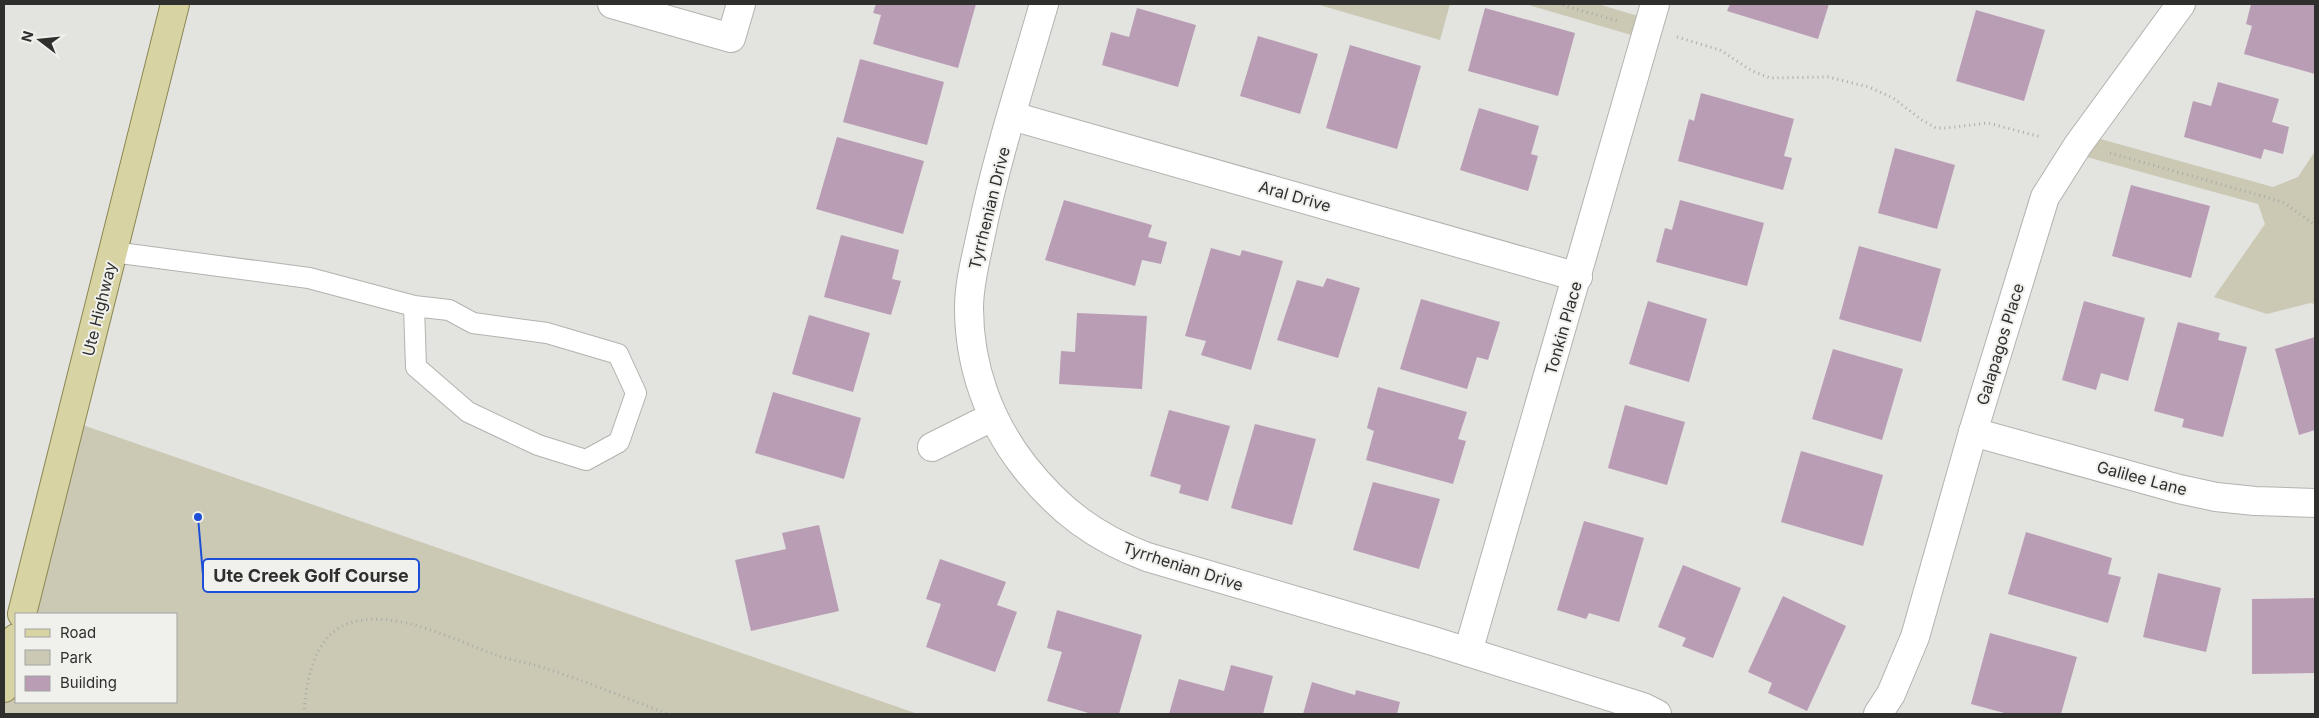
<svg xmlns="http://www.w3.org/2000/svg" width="2319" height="718" font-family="Inter,sans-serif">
	<rect width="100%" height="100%" fill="#e3e3e0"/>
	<!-- green -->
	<g fill="#cbc9b4">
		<path d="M 1316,4 L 1450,4 L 1440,40 Z"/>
		<path d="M 1525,4 L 1598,4 L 1651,20 L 1645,39 Z"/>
		<path d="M 2086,135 L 2273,187 L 2298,177 L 2315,151 L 2315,304 L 2310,303 L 2267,314 L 2214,297 L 2265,224 L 2258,204 L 2072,153 Z"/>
		<path d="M 71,421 L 918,714 L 4,714 L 4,688 L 16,638 L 16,702 L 176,702 L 176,614 L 22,614 Z"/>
	</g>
	<!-- building -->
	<g fill="#b99db5">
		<path d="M 876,4 L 976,4 L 958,68 L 873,44 L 881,15 L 873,13 Z"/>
		<path d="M 1730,4 L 1829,4 L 1818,39 L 1727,11 Z"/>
		<path d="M 2251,4 L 2315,4 L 2315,74 L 2244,54 L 2252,26 L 2246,24 Z"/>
		<path d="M 1137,8 L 1196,25 L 1178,87 L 1102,65 L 1111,32 L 1129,37 Z"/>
		<path d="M 1485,8 L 1575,33 L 1558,96 L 1468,71 Z"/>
		<path d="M 1976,10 L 2045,30 L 2024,101 L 1956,81 Z"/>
		<path d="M 1258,36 L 1318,54 L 1300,114 L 1240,96 Z"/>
		<path d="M 1350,45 L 1421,66 L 1397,149 L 1326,128 Z"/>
		<path d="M 860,59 L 944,82 L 927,145 L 843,122 Z"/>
		<path d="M 2218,82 L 2279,99 L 2272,122 L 2289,127 L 2283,154 L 2264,149 L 2261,159 L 2184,137 L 2193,101 L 2211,106 Z"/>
		<path d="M 1701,93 L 1794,119 L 1784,156 L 1792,158 L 1783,190 L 1678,161 L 1689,119 L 1694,121 Z"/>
		<path d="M 1479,108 L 1539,126 L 1531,154 L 1538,156 L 1528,191 L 1460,170 Z"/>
		<path d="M 837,137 L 924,161 L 903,234 L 816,209 Z"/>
		<path d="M 1895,148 L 1955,165 L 1937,229 L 1878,213 Z"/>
		<path d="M 2131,185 L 2210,206 L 2191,278 L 2112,256 Z"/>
		<path d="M 1064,200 L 1152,225 L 1148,237 L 1167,242 L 1161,264 L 1142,260 L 1135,286 L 1045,260 Z"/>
		<path d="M 1680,200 L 1764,223 L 1747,286 L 1656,262 L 1665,228 L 1672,230 Z"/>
		<path d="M 841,235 L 899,250 L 892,279 L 901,281 L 891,315 L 824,297 Z"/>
		<path d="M 1859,246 L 1941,269 L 1921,342 L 1839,319 Z"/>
		<path d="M 1211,248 L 1240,256 L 1242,250 L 1283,261 L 1251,370 L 1201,355 L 1206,341 L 1185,336 Z"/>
		<path d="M 1327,278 L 1360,288 L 1338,358 L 1277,340 L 1297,280 L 1323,287 Z"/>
		<path d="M 1421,299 L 1500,322 L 1488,360 L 1477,357 L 1467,389 L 1400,369 Z"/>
		<path d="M 1648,301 L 1707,319 L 1689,382 L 1629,364 Z"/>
		<path d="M 2084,301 L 2145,318 L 2128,381 L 2101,373 L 2096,390 L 2062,380 Z"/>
		<path d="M 1077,313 L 1147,316 L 1142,389 L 1059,384 L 1061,351 L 1075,352 Z"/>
		<path d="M 809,315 L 870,333 L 853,392 L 792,374 Z"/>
		<path d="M 2178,322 L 2220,333 L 2218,340 L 2247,347 L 2223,437 L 2182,427 L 2184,419 L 2154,411 Z"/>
		<path d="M 2315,337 L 2315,430 L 2299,435 L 2275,349 Z"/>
		<path d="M 1833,349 L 1903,369 L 1882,440 L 1812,419 Z"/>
		<path d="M 1378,387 L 1467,412 L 1458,439 L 1466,441 L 1453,484 L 1366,460 L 1374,431 L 1367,428 Z"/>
		<path d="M 773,392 L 861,418 L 844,479 L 755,453 Z"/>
		<path d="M 1625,405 L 1685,422 L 1667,485 L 1608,468 Z"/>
		<path d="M 1169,410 L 1230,426 L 1208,501 L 1179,493 L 1181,485 L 1150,476 Z"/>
		<path d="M 1255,424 L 1316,439 L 1292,525 L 1231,508 Z"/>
		<path d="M 1801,451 L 1883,475 L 1863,546 L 1781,522 Z"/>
		<path d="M 1373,482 L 1440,499 L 1419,569 L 1353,550 Z"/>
		<path d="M 1584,521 L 1644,538 L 1619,622 L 1589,613 L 1586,619 L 1557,610 Z"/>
		<path d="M 819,525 L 839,611 L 751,631 L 735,560 L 786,549 L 782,533 Z"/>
		<path d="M 2026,532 L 2112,558 L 2108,574 L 2121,577 L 2108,623 L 2008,594 Z"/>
		<path d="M 940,559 L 1006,582 L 997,605 L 1017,612 L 995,672 L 926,647 L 941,604 L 926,599 Z"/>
		<path d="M 1683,565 L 1741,588 L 1713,658 L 1682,646 L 1686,638 L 1658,627 Z"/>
		<path d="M 2158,573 L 2221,588 L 2206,652 L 2143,637 Z"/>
		<path d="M 1783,596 L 1846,626 L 1807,711 L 1768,693 L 1772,683 L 1748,672 Z"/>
		<path d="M 2315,598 L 2315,673 L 2252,674 L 2252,599 Z"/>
		<path d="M 1057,610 L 1142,635 L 1119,714 L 1092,714 L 1047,701 L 1062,652 L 1047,648 Z"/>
		<path d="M 1990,633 L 2077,657 L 2061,714 L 2008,714 L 1971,704 Z"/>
		<path d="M 1231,665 L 1273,676 L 1263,714 L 1169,714 L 1179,679 L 1224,691 Z"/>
		<path d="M 1312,682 L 1355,695 L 1356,690 L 1400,702 L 1397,714 L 1303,714 Z"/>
	</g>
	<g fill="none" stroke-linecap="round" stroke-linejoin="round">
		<defs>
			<path id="service" d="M 113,252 L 309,278 L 414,306 L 449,310 L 473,323 L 547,333 L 618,354 L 636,393 L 619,442 L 586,460 L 538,445 L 468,412 L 416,367 L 414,306"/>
			<g id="minor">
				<path d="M 612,4 L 731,38 L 741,4"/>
				<path d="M 1044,4 C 1022,80 997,156 981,234 C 976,258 969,283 969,308 C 969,366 989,421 1024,466 C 1059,510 1094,537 1147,557 L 1433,641 L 1643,707 L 1657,714"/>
				<path d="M 1012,116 L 1578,277"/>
				<path d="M 1973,432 L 2179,489 L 2216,497 L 2255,501 L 2315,503"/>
				<path d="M 932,447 L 992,417"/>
				<path d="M 1468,652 L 1655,4"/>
				<path d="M 1878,714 L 1891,694 L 1915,637 L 1973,432 L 2045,197 L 2078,145 L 2181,4"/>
			</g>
			<g id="primary">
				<path d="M 22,614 L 175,4"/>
				<path d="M 4,688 L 16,638"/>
			</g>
		</defs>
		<!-- service casing -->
		<use href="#service" stroke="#b3b2af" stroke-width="22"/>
		<!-- minor casing -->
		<use href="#minor" stroke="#b3b2af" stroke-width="30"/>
		<!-- primary casing -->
		<use href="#primary" stroke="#8c8652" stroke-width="30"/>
		<!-- path -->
		<g stroke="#aaaaa7" stroke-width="3" stroke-dasharray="1 4" stroke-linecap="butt">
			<path d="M 1558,4 L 1618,21"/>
			<path d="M 1677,37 L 1720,50 L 1752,71 L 1770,78 L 1828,77 L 1869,87 L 1893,98 L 1922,120 L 1936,128 L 1946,128 L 1988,123 L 2041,137"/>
			<path d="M 2110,153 L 2283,202 L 2315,225"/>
			<path d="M 304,714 C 306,682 313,637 347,624 C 393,607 454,640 496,655 C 513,661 531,663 547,669 C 588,682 628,699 668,714"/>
		</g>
		<!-- service -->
		<use href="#service" stroke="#fff" stroke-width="20"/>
		<!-- minor -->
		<use href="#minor" stroke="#fff" stroke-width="28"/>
		<!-- primary -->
		<use href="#primary" stroke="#d8d3a3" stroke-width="28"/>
	</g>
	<g text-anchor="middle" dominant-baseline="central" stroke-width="4" stroke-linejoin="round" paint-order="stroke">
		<!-- street labels -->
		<g font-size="16" fill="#2f2f2e" stroke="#f0f0ed">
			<text transform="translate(1295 196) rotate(16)">Aral Drive</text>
			<text transform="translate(989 208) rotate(-76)">Tyrrhenian Drive</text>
			<text transform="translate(99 309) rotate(-76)">Ute Highway</text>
			<text transform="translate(1563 328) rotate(-74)">Tonkin Place</text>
			<text transform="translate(2000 344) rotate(-73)">Galapagos Place</text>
			<text transform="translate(2142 478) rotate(15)">Galilee Lane</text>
			<text transform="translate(1183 566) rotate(18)">Tyrrhenian Drive</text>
		</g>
	</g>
	<!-- callouts -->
	<path fill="none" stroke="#1d4ed8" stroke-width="2" d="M198 517L203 575"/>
	<circle fill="#1d4ed8" stroke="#f0f0ed" stroke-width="2" cx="198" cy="517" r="5"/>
	<rect fill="#f0f0ed" stroke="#1d4ed8" stroke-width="2" x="203" y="559" width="216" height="33" rx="5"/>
	<g font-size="18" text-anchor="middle" font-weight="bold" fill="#2f2f2e">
		<text x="311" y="582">Ute Creek Golf Course</text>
	</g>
	<!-- border -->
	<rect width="2319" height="718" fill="none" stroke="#2f2f2e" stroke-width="10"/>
	<!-- legend -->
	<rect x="15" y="613" width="162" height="90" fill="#f0f0ed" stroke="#a3a3a1"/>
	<rect x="25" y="629" width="25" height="8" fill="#d8d3a3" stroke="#a3a3a1"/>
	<text x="60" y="638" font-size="15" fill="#2f2f2e">Road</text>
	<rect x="25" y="650" width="25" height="15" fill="#cbc9b4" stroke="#a3a3a1"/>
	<text x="60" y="663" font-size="15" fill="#2f2f2e">Park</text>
	<rect x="25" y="676" width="25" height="15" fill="#b99db5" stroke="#a3a3a1"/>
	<text x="60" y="688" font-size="15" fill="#2f2f2e">Building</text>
	<!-- north arrow -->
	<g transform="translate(40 40) rotate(286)" stroke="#f0f0ed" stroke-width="4" paint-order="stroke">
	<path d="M0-4L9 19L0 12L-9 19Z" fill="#2f2f2e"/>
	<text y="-8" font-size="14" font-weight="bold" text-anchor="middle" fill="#2f2f2e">N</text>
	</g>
</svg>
